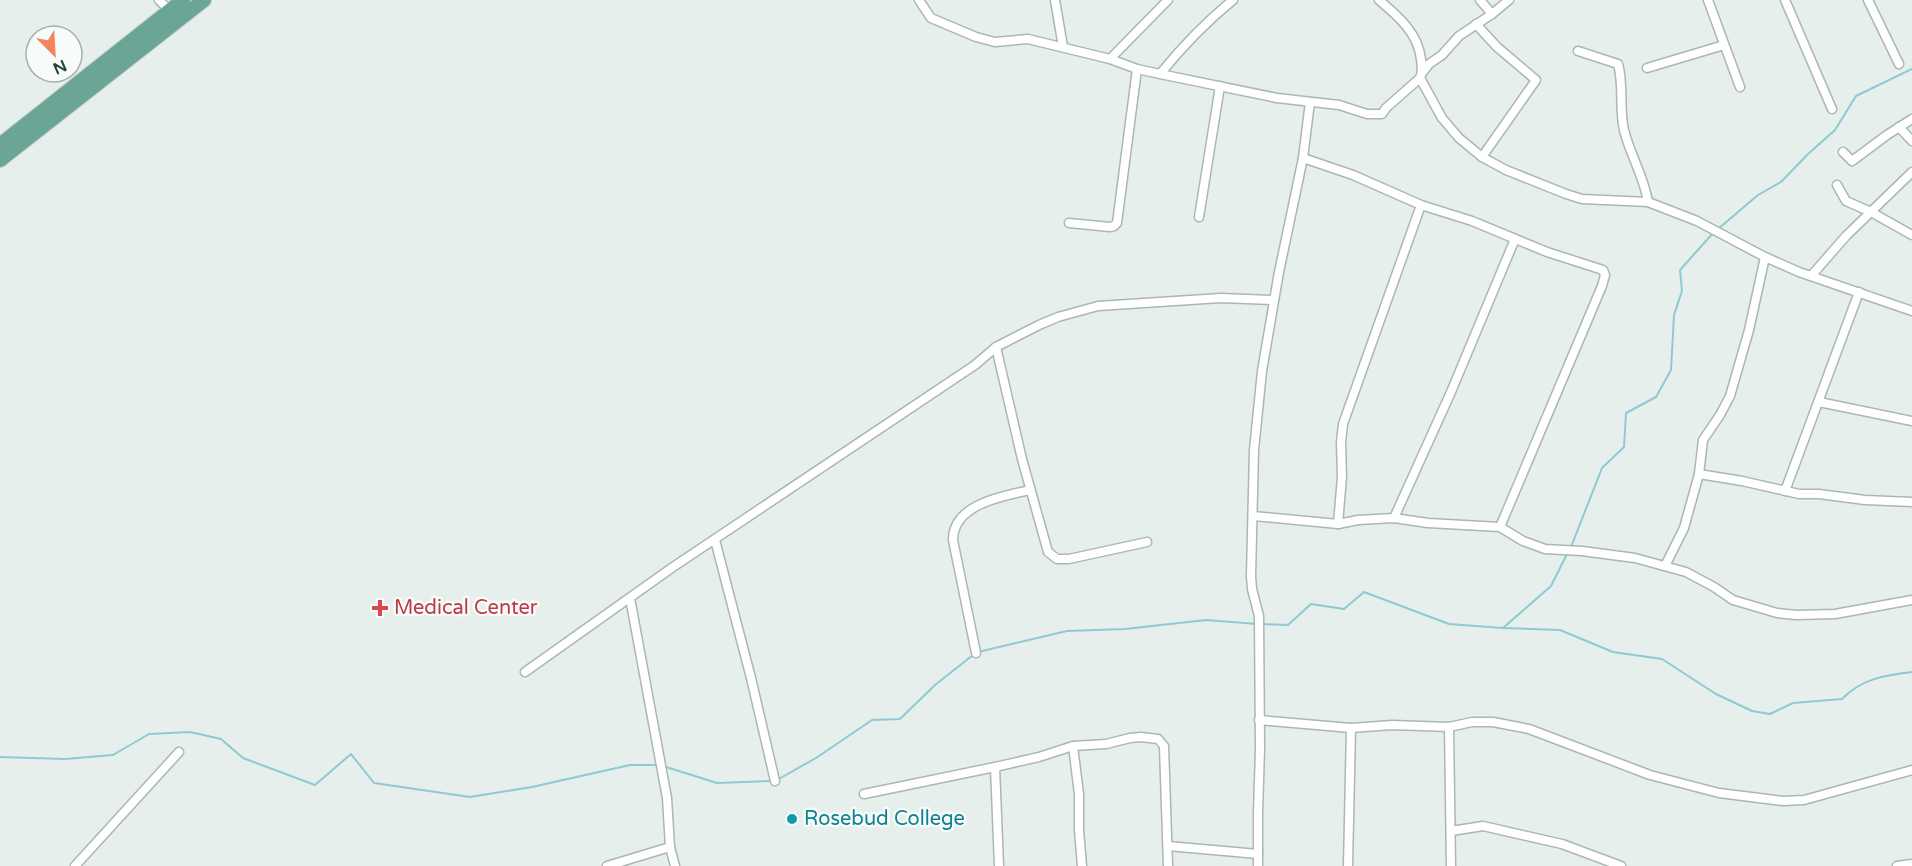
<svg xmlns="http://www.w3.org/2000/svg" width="1912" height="866" font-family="'Varela Round',sans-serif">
	<rect width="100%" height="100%" fill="#e6efeb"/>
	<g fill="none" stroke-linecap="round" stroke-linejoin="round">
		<!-- stream -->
		<g stroke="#8ec9d4" stroke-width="2">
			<path d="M 1718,229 L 1758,195 L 1781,182 L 1808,154 L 1835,130 L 1856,96 L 1912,69"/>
			<path d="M 1571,547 L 1602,468 L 1624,447 L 1626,413 L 1656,397 L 1671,370 L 1674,315 L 1682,291 L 1680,270 L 1714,232"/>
			<path d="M 1262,624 L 1288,625 L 1311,604 L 1344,609 L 1364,592 L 1449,624 L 1503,628 L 1560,630 L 1613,652 L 1662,659 L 1716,694 L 1752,711 L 1770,714 L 1793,703 L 1842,699 C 1861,679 1885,675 1912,672"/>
			<path d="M 1503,628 L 1551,586 L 1568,552"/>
			<path d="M 978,652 L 1067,631 L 1125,629 L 1206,620 L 1257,624"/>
			<path d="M 0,757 L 65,759 L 113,755 L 149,734 L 190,732 L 221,739 L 243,758 L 315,785 L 351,754 L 374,783 L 470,797 L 532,787 L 630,765 L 657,765"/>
			<path d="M 663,766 L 717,783 L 772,781"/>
			<path d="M 777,780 L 816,758 L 872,720 L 900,719 L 935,685 L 973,655"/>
		</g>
		<defs>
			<g id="street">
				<path d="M 159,0 L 170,11"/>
				<path d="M 919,0 L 931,18 L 976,37 L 995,42 L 1028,39 L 1110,59 L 1137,69 L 1160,74 L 1277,98 L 1339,105 L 1367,114 L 1382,114 L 1386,108 L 1420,78"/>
				<path d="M 1055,0 L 1063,47"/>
				<path d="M 1379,0 C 1398,16 1418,33 1421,59 C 1422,66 1423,72 1420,78 L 1442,118 L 1459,138 L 1482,157 L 1506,170 L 1566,194 L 1582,199 L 1648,202 L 1697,221 L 1765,257 L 1799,272 L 1912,311"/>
				<path d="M 1480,0 L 1492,14"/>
				<path d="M 1708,0 L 1740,87"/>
				<path d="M 1785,0 L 1832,109"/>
				<path d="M 1868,0 L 1899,64"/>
				<path d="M 1476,24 L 1497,47 L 1536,80 L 1482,157"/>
				<path d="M 1578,51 L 1618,64 C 1624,84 1619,109 1624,130 C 1630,155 1644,176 1648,202"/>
				<path d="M 1110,59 L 1168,0"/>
				<path d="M 1647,68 L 1724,45"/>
				<path d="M 1422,73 L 1429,64 L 1442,55 L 1459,36 L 1492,14 L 1509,0"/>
				<path d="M 1160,74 C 1182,47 1206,22 1233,0"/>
				<path d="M 1899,127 L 1912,141"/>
				<path d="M 1843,152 L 1852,161 L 1887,135 L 1912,119"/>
				<path d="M 1303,158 L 1353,175 L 1421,205 L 1472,221 L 1547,252 L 1603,270 L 1605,275 L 1602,286 L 1500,527"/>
				<path d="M 1837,185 L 1846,201 L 1871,212 L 1912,235"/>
				<path d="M 1199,217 L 1220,86"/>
				<path d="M 1069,223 L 1110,227 L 1114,226 L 1117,223 L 1137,69"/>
				<path d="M 1811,276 L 1846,236 L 1912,172"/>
				<path d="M 996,347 L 1022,459 L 1048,552 L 1057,559 L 1069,559 L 1147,542"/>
				<path d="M 1819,402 L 1912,421"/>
				<path d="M 1699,474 L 1742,481 L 1799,494 L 1819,494 L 1865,500 L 1912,502"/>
				<path d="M 1785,491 L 1859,292"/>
				<path d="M 1253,516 L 1338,524 L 1358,520 L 1394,518 L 1428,523 L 1500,527 L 1523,541 L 1545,549 L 1582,551 L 1635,558 L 1686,572 L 1714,587 L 1733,600 L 1777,613 L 1796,615 L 1835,614 L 1912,600"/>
				<path d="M 1394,518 L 1451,392 L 1515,239"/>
				<path d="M 1338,524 L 1342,477 L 1341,442 L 1343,424 L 1421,205"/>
				<path d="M 715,540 L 751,678 L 775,781"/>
				<path d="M 1665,566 L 1684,528 L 1699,474 L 1703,440 L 1720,415 L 1730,396 L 1749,330 L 1765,257"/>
				<path d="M 630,598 L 667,798 L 670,847 L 675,866"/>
				<path d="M 976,653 L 953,540 C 953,504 1003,496 1030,490"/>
				<path d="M 525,672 L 673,567 L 975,365 L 996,347 L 1039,325 L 1058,317 L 1098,306 L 1221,298 L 1274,300"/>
				<path d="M 1259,720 L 1351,728 L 1392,725 L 1449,727 L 1472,722 L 1493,722 L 1529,729 L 1650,775 L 1719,793 L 1783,801 L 1804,800 L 1912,770"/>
				<path d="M 1449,727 L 1451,866"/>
				<path d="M 1073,746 L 1079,794 L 1079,830 L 1082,866"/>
				<path d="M 864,794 L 995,767"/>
				<path d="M 1451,831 L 1483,826 L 1562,844 L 1621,866"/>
				<path d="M 1168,846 L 1258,854"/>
				<path d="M 75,866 L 179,752"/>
				<path d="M 607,866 L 670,847"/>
				<path d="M 999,866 L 995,767 L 1039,757 L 1073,746 L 1106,744 L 1130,738 L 1141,737 L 1158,739 L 1164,746 L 1168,866"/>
				<path d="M 1258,866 L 1258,813 L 1260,749 L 1259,616 L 1252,589 L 1251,576 L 1254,450 L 1262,371 L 1279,272 L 1303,158 L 1310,102"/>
				<path d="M 1348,866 L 1351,728"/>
				<path d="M 1897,866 L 1912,864"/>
			</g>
			<g id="primary">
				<path d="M 0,145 L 183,0"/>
				<path d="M 0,160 L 204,0"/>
			</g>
		</defs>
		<!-- street casing -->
		<use href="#street" stroke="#a8b8b2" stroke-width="11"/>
		<!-- primary casing -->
		<use href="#primary" stroke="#c2cac8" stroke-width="16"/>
		<!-- street -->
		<use href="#street" stroke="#fff" stroke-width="8"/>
		<!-- primary -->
		<use href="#primary" stroke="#6aa596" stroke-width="14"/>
	</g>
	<!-- markers -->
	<path fill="#e0444e" stroke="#f7fbf9" stroke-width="2" d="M377 599h6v6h6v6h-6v6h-6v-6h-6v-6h6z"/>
	<circle fill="#0f9aa8" stroke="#f7fbf9" stroke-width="2" cx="792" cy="819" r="6"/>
	<g text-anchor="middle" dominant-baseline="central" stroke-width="5" stroke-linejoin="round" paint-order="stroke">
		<!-- health labels -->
		<g font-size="20" fill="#be3a42" stroke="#f7fbf9" text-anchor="start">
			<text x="394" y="608">Medical Center</text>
		</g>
		<!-- culture labels -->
		<g font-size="20" fill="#0d838f" stroke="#f7fbf9" text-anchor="start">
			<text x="804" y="819">Rosebud College</text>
		</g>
	</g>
	<!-- north arrow -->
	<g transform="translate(54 54) rotate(156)"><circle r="28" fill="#f7fbf9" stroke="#a3b1ad" stroke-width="1.5"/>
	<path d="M0-4.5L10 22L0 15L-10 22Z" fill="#f4845f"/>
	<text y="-9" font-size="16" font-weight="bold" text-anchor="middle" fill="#24423a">N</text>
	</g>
</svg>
